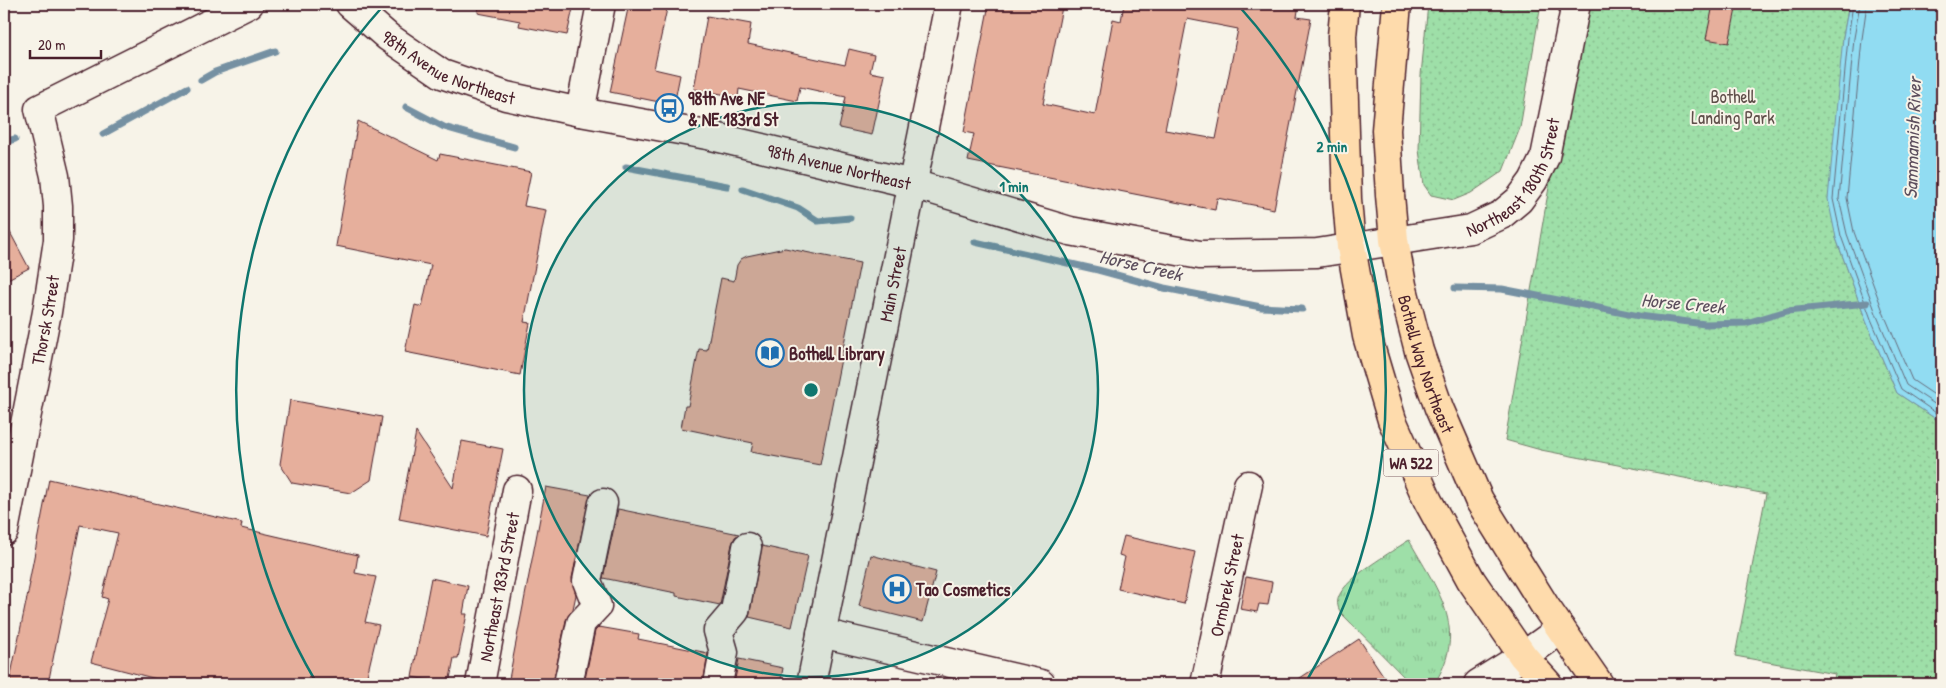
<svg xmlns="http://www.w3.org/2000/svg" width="1946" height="688" font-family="'Patrick Hand',sans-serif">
	<defs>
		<pattern id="grass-tufts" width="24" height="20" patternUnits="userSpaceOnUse" patternTransform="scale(1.25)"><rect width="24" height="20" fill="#9edfa8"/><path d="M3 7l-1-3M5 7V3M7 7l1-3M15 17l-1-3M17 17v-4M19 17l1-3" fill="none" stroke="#8abf91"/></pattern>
		<pattern id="park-dots" width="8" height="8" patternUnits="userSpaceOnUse" patternTransform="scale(1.25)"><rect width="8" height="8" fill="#9edfa8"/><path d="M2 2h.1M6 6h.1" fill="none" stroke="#8abf91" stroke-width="1.8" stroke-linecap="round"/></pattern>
	</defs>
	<rect width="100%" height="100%" fill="#f7f3e8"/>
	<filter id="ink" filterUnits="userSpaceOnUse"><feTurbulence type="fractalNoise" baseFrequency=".02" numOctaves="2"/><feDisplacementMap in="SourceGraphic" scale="10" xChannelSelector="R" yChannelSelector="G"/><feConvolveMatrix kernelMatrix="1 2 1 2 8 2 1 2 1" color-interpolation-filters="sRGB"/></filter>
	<g filter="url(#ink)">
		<!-- grass -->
		<path fill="url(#grass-tufts)" stroke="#747f6a" d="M 1409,540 C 1436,588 1470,629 1434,684 L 1411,684 L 1342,614 C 1338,609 1336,603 1339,596 C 1347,577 1390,553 1409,540 Z"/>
		<!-- park -->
		<g fill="url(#park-dots)" stroke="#747f6a">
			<path d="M 1428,4 L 1541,4 L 1520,128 L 1503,171 L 1471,193 L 1454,200 L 1431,195 L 1424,185 L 1419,150 L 1421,75 Z"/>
			<path d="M 1584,4 L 1849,4 L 1843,37 L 1836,238 L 1866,321 L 1897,393 L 1942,423 L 1942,684 L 1833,684 L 1835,674 L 1735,656 L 1766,494 L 1541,450 L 1505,440 L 1552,170 Z"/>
		</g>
		<!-- water -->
		<path fill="#91dcf2" stroke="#7590a2" d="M 1849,4 L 1942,4 L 1942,423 L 1897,393 L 1866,321 L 1836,238 L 1828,199 L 1843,37 Z"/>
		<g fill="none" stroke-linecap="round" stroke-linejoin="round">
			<!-- shore -->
			<g stroke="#666b7b" stroke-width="1">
				<path d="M 1853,4 L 1848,38 L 1833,199 L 1841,236 L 1871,319 L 1901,389 L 1942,417"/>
				<path d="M 1860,4 L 1854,38 L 1839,199 L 1847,234 L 1877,316 L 1906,385 L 1942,409"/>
				<path d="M 1867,4 L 1862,39 L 1847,198 L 1854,232 L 1884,314 L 1912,380 L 1942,400"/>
			</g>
			<!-- stream -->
			<g stroke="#7590a2" stroke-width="7">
				<path d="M 201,80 L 215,72 L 275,51"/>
				<path d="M 406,107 L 444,127 L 514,147"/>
				<path d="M 103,134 L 187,88"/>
				<path d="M 4,142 L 15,139"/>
				<path d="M 626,167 L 727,186"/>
				<path d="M 743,189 L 798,208 L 818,221 L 850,218"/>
				<path d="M 975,242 L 1098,270 L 1164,288 L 1261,307 L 1302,309"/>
				<path d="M 1455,288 L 1502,289 L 1639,316 L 1705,324 L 1746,323 L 1787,311 L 1867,303"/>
			</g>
		</g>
		<!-- building -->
		<g fill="#e6af9c" stroke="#4a1f2b" fill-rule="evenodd">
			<path d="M 479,4 L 574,4 L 567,35 L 519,26 L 520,21 L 478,13 Z"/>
			<path d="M 629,4 L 668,4 L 654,69 L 680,75 L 674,105 L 610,92 Z"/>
			<path d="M 989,4 L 1047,4 L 1062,7 L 1043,104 L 1095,115 L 1113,19 L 1121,21 L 1124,4 L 1299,4 L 1297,17 L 1311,19 L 1274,209 L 1217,198 L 1215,210 L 968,161 L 974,134 L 964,132 ZM 1187,19 L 1238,29 L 1216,139 L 1165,130 Z"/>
			<path d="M 1713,5 L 1736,9 L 1729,43 L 1706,39 Z"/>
			<path d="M 707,16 L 751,24 L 748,44 L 845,65 L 849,49 L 874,55 L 870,72 L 885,75 L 872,135 L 839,128 L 846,97 L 800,87 L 797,101 L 739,89 L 738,97 L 694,89 Z"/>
			<path d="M 358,121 L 438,160 L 440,154 L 531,172 L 524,206 L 546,210 L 524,322 L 530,323 L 520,375 L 405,352 L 415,305 L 422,307 L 431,265 L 336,246 Z"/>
			<path d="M 4,221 L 29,268 L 4,281 Z"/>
			<path d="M 785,248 L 860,263 L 820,465 L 751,452 L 753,443 L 681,428 L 685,406 L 688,406 L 699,349 L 707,350 L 721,278 L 734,281 L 737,265 L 741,259 L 747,256 Z"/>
			<path d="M 290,400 L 382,417 L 371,480 L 351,493 L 292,483 L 280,464 Z"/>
			<path d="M 416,432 L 453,488 L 462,441 L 503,449 L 486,536 L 399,519 Z"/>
			<path d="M 49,479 L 242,523 L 241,528 L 358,555 L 355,573 L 376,577 L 365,622 L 379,625 L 365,684 L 176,684 L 91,662 L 108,599 L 102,597 L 118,533 L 80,525 L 48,684 L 9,684 L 30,583 L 29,583 Z"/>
			<path d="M 546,487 L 590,495 L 572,578 L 576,595 L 573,609 L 566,620 L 553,684 L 508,684 Z"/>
			<path d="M 618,509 L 739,534 L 735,537 L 732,544 L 720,605 L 676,596 L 676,593 L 603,578 Z"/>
			<path d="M 1124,536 L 1195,552 L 1184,604 L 1118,589 L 1125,557 L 1119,555 Z"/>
			<path d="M 762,546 L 808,556 L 792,627 L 749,617 Z"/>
			<path d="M 871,555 L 936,572 L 923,622 L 859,606 Z"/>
			<path d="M 1246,577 L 1272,582 L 1268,605 L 1259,604 L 1257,612 L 1240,609 Z"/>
			<path d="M 431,578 L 468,586 L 463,614 L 467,614 L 458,658 L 454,658 L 449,684 L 412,677 Z"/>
			<path d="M 599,627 L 639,634 L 638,639 L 708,653 L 703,684 L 584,684 L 595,631 Z"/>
			<path d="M 1359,639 L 1389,684 L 1291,684 Z"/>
			<path d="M 739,659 L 783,668 L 780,684 L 734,684 Z"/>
		</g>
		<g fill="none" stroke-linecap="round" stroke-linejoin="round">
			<defs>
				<g id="minor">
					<path id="s1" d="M 350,4 L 388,37 L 442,74 L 506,96 L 580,112 L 707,135 L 913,184 L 1070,231 L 1200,255 L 1317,253 L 1471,229 L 1501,215 L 1519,200 L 1533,181 L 1545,157 L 1576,4"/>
					<path d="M 580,112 L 601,4"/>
					<path id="s2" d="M 4,531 L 47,312 L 58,240 L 58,206 L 55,176 L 39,109 L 249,4"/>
					<path d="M 821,633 L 1041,684"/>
					<path id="s3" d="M 480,684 L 517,490"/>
					<path d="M 568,684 L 581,623 L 597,606 L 587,581 L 603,503"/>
					<path d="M 718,684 L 724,652 L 718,631 L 735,611 L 747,547"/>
					<path id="s4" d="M 811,684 L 949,4"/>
					<path id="s5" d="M 1205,684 L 1248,485"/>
					<path d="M 1478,684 L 1523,656 L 1561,629"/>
				</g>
				<g id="major">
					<path d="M 1345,4 L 1342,36 L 1347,199 L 1351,247 L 1367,336 L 1392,420 L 1428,501 L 1471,580 L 1523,656 L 1548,684"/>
					<path id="s6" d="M 1397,4 L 1386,130 L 1390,195 L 1394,240 L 1402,285 L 1419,351 L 1439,408 L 1479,500 L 1545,606 L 1599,684"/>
				</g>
			</defs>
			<!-- minor casing -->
			<use href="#minor" stroke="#4a1f2b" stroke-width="31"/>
			<!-- major casing -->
			<use href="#major" stroke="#4a1f2b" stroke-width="31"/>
			<!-- minor -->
			<use href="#minor" stroke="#f7f3e8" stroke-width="28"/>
			<!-- major -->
			<use href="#major" stroke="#fedbac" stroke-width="28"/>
		</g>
	</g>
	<!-- distance rings -->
	<circle cx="811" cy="390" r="287" fill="#0f766e" fill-opacity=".12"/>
	<g fill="none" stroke="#0f766e" stroke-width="2.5">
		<circle cx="811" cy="390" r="287"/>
		<path d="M316 682A575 575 0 0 1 384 5M1238 5A575 575 0 0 1 1306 682"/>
	</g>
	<!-- icons -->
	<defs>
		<symbol id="bus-ring" viewBox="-11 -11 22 22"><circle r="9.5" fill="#f7f3e8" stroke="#1f6fb2" stroke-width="1.5"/><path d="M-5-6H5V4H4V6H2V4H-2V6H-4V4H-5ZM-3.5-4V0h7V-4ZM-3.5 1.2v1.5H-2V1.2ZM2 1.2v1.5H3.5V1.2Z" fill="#1f6fb2"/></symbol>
		<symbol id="library-ring" viewBox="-11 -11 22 22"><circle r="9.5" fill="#f7f3e8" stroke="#1f6fb2" stroke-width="1.5"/><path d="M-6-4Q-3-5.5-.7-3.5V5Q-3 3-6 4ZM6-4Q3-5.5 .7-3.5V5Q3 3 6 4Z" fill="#1f6fb2"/></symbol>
		<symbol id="hospital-ring" viewBox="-11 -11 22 22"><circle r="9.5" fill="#f7f3e8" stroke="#1f6fb2" stroke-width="1.5"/><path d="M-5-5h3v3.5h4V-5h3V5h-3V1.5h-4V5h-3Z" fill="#1f6fb2"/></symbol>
	</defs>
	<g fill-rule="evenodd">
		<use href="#bus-ring" x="653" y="92" width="32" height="32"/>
		<use href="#library-ring" x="754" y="337" width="32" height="32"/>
		<use href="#hospital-ring" x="881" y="573" width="32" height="32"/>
	</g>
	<g text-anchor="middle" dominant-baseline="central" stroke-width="4" stroke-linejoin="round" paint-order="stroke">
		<!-- shield labels -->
		<rect fill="#f7f3e8" stroke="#7e5f64" stroke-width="1" x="1383.5" y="449.5" width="55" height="27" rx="4"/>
		<g font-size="16" font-weight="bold" fill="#4a1f2b">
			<text x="1411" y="463">WA 522</text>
		</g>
		<!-- street labels -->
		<g font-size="18" fill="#4a1f2b" stroke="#f7f3e8">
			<text stroke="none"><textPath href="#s1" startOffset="119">98th Avenue Northeast</textPath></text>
			<text stroke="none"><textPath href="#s1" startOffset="524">98th Avenue Northeast</textPath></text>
			<text stroke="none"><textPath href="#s1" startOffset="1240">Northeast 180th Street</textPath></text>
			<text stroke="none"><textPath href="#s4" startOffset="408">Main Street</textPath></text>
			<text stroke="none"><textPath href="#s2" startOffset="215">Thorsk Street</textPath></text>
			<text stroke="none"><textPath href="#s6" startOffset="365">Bothell Way Northeast</textPath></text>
			<text stroke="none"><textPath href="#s5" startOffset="101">Ormbrek Street</textPath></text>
			<text stroke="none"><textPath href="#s3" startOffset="99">Northeast 183rd Street</textPath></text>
		</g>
		<!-- park labels -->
		<g font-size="18" fill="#5f4f4a" stroke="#f7f3e8">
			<text x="1733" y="96">Bothell<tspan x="1733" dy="21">Landing Park</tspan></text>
		</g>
		<!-- poi labels -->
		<g font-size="18" font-weight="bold" fill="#4a1f2b" stroke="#f7f3e8" text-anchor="start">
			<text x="688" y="98">98th Ave NE<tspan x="688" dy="21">&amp; NE 183rd St</tspan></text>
			<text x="789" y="353">Bothell Library</text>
			<text x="916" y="589">Tao Cosmetics</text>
		</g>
		<!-- water labels -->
		<g font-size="19" font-style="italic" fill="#5c4e5d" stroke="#f7f3e8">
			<text transform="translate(1912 138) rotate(-88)">Sammamish River</text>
			<text transform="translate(1141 265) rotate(13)">Horse Creek</text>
			<text transform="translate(1683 303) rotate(5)">Horse Creek</text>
		</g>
	</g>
	<circle cx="811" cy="390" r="8" fill="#0f766e" stroke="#f7f3e8" stroke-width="2.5"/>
	<g font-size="15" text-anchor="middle" font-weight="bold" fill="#0f766e" stroke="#f7f3e8" stroke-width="4" stroke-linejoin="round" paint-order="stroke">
		<text x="1332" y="152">2 min</text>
		<text x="1014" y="192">1 min</text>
	</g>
	<!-- margin -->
	<rect width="1946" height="688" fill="none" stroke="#f7f3e8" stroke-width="20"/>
	<rect x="10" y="10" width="1926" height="668" fill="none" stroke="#4a1f2b" stroke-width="2" filter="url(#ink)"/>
	<!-- scale -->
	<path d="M30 50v8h71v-8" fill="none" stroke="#4a1f2b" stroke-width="2.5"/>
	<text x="38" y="50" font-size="15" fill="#4a1f2b" stroke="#f7f3e8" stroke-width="4" paint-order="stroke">20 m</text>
</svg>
